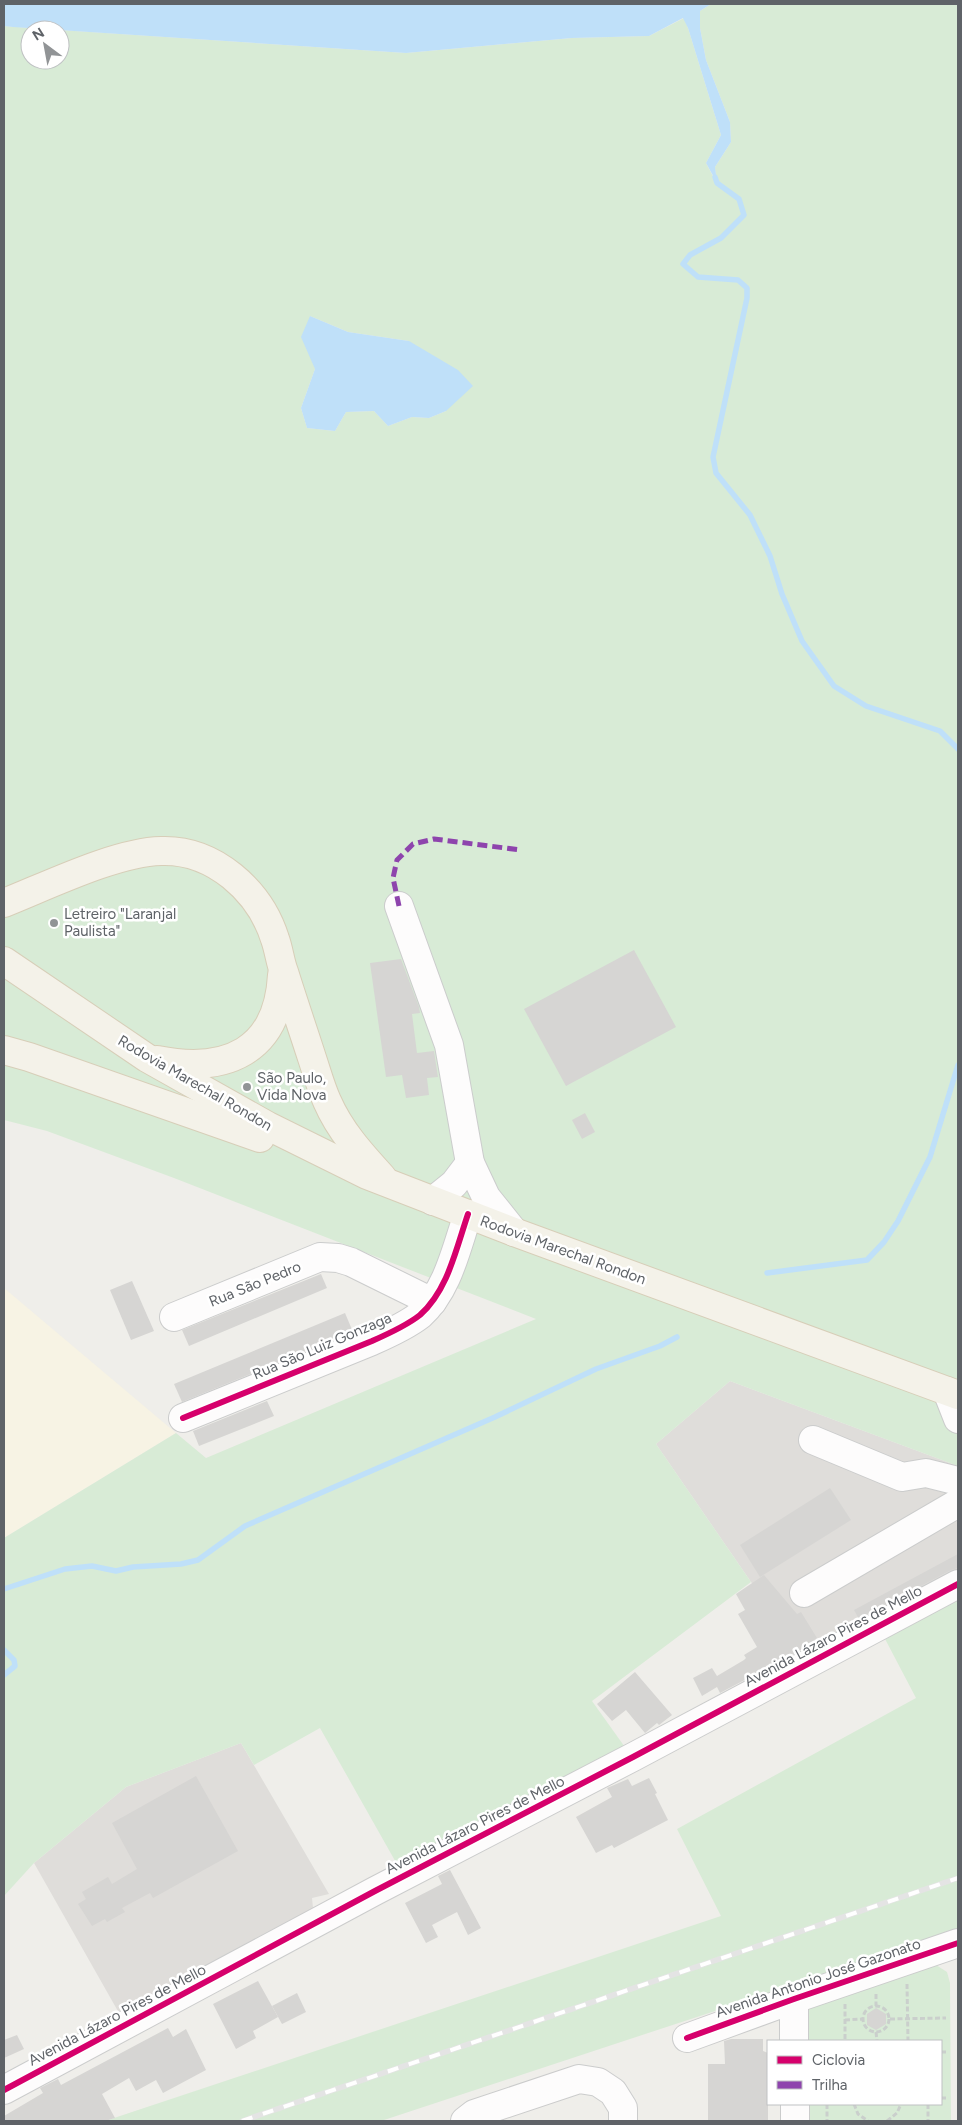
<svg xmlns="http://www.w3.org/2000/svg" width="962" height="2125" font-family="Figtree,sans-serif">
	<rect width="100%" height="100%" fill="#efeeea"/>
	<!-- commercial -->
	<path fill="#f7f3e4" d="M 4,1288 L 176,1433 L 4,1538 Z"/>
	<!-- industrial -->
	<g fill="#dfddda">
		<path d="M 730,1381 L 958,1466 L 958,1572 L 805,1654 L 791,1631 L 751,1582 L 656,1444 Z"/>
		<path d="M 241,1743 L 329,1894 L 312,1898 L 313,1908 L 119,2013 L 34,1863 L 126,1787 Z"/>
	</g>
	<!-- green -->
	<g fill="#d8ebd6" fill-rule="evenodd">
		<path d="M 711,4 L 958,4 L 958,1466 L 730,1381 L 656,1444 L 751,1582 L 592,1701 L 627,1750 L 398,1866 L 320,1728 L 254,1765 L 241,1743 L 126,1787 L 34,1863 L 4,1896 L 4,1538 L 176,1433 L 206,1458 L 536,1319 L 174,1178 L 47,1131 L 4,1120 L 4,26 L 58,30 L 30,30 L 30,60 L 60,60 L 60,30 L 406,53 L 572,38 L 649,36 L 684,18 L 688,28 L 721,135 L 706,163 L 716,182 L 715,167 L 731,142 L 730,122 L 706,60 L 700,28 L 700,11 ZM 310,316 L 348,332 L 409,341 L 446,411 L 429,418 L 412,417 L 388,426 L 374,411 L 346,412 L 335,431 L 307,428 L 301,408 L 315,369 Z"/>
		<path d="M 958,1597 L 958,1931 L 381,2121 L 105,2121 L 721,1916 L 677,1829 L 916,1698 L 884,1637 Z"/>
		<path d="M 936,1965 L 947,1972 L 950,1983 L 951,2121 L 805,2121 L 805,2104 L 941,2104 L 941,2041 L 804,2041 L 807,2012 L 814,2004 Z"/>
	</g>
	<!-- water -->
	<g fill="#bfe0f9">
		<path d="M 4,4 L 711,4 L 700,11 L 700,28 L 706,60 L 730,122 L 731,142 L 715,167 L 717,183 L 706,163 L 721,135 L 688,28 L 683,18 L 649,36 L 572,38 L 406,53 L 13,27 L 4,26 Z"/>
		<path d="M 310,316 L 348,332 L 409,341 L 458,370 L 473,386 L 446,411 L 429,418 L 412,417 L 388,426 L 374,411 L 346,412 L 335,431 L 307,428 L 301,408 L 315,369 L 301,337 Z"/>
	</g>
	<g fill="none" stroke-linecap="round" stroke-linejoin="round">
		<!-- stream -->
		<g stroke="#bfe0f9" stroke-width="5.5">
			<path d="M 715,177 L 717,183 L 739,199 L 744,215 L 721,238 L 690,255 L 683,264 L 698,277 L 738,280 L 747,288 L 747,298 L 713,457 L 716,473 L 750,515 L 770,556 L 782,594 L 802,641 L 834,686 L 866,706 L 940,731 L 958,749"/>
			<path d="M 767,1273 L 867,1260 L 884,1242 L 898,1221 L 930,1157 L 958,1065"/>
			<path d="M 4,1589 L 65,1569 L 92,1566 L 116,1571 L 133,1567 L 181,1564 L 198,1560 L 245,1526 L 495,1417 L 596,1369 L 660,1346 L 677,1337"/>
			<path d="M 4,1650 L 14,1660 L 15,1666 L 4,1675"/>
		</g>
	</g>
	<!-- building -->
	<g fill="#d6d5d3">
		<path d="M 634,950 L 676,1027 L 566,1086 L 524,1009 Z"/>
		<path d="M 401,959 L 419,1007 L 420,1013 L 412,1014 L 417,1053 L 434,1051 L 438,1077 L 427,1078 L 429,1095 L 406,1098 L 402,1075 L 386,1077 L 370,963 Z"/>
		<path d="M 585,1113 L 595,1132 L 582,1139 L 572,1120 Z"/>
		<path d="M 321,1274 L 327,1288 L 189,1346 L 182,1330 Z"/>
		<path d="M 132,1281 L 154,1331 L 131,1340 L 110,1290 Z"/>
		<path d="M 345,1313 L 353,1332 L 182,1402 L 174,1384 Z"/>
		<path d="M 267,1401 L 274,1416 L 199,1446 L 193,1431 Z"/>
		<path d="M 830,1488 L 851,1520 L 760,1577 L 740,1545 Z"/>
		<path d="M 958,1554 L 958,1568 L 951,1570 L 859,1619 L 854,1610 Z"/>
		<path d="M 764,1575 L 797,1614 L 801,1612 L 817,1638 L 814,1640 L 816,1642 L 720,1693 L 717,1687 L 702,1696 L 693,1678 L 712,1668 L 717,1676 L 744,1660 L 746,1658 L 744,1655 L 757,1647 L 738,1614 L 745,1610 L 736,1594 Z"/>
		<path d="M 635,1672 L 672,1715 L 659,1725 L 657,1723 L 645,1733 L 626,1710 L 612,1721 L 597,1704 Z"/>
		<path d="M 196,1776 L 238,1851 L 153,1898 L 150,1893 L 122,1908 L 125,1912 L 107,1922 L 105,1919 L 92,1926 L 78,1904 L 86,1899 L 82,1892 L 108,1877 L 112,1884 L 137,1869 L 112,1823 Z"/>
		<path d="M 649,1778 L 657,1793 L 655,1794 L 668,1820 L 614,1848 L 612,1845 L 596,1853 L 576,1817 L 612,1797 L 607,1788 L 628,1779 L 632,1786 Z"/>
		<path d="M 450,1870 L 481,1928 L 468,1935 L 457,1912 L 432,1925 L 438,1937 L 426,1943 L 405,1903 L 442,1884 L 438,1876 Z"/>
		<path d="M 258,1981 L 278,2017 L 253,2031 L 256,2038 L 236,2049 L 213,2004 Z"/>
		<path d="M 297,1993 L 306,2012 L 282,2024 L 272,2006 Z"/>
		<path d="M 876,2008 L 886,2014 L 886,2024 L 876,2030 L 867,2025 L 867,2014 Z"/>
		<path d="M 168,2028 L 173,2037 L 186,2029 L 206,2070 L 163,2093 L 156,2080 L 136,2091 L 129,2078 L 102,2094 L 115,2118 L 105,2121 L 4,2121 L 4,2116 L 43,2093 L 40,2088 L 58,2079 L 61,2085 Z"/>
		<path d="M 17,2035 L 24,2049 L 4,2058 L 4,2040 Z"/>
		<path d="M 731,2039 L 763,2039 L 763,2051 L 768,2053 L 768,2121 L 708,2121 L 708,2064 L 725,2064 L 724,2041 Z"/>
	</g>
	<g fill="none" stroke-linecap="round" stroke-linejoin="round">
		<defs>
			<g id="minor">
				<path d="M 399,906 L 449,1045 L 470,1163 L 486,1197 L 514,1232"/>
				<path d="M 433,1201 L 454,1184 L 470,1163"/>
				<path d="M 174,1317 L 320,1257 L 338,1258 L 351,1262 L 432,1302"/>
				<path d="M 947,1391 L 958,1419"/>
				<path d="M 183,1418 L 372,1341 C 388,1334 406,1326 420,1315 C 448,1290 456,1249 468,1214"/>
				<path d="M 813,1440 L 902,1477 L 926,1473 L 958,1481"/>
				<path d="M 804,1593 L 958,1503"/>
				<path d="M 794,1999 L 794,2041"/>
				<path d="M 687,2038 L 794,1999 L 958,1943"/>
				<path d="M 4,2090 L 375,1891 L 633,1757 L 958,1584"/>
				<path d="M 795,2104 L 795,2121"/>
				<path d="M 465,2121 L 474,2114 L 579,2079 L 598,2082 L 613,2092 L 623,2108 L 623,2121"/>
			</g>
			<g id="major">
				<path d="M 4,903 C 47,886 116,852 161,851 C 214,849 260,891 275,939 C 279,950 280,962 284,972 C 293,1001 303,1030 312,1058 C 317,1073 321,1088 327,1101 C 340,1131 361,1154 382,1177"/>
				<path d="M 4,961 L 147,1058 L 268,1126 L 367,1175 L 514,1232 L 958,1395"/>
				<path d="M 4,1050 L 29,1057 L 260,1138"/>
				<path d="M 157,1060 C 227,1074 278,1051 282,975"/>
			</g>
		</defs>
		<!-- minor casing -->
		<use href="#minor" stroke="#cbcccc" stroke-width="30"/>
		<!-- major casing -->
		<use href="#major" stroke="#d7ceb8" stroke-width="30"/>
		<!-- path -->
		<g stroke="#cacfcc" stroke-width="3" stroke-dasharray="5 2.5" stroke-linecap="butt">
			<path d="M 907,1984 L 908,2041"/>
			<path d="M 876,1994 L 876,2006"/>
			<path d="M 845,2004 L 845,2041"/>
			<circle cx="876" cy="2019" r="13"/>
			<path d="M 890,2019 L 946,2018"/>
			<path d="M 845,2020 L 863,2019"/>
			<path d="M 876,2032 L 877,2041"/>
			<path d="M 941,2052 L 946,2052"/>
			<path d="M 941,2098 L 947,2098"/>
			<path d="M 827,2104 L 827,2121"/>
			<path d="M 854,2104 L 858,2114 L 868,2121"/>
			<path d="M 928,2104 L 928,2121"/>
			<path d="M 887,2121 L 897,2113 L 901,2104"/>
		</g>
		<!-- minor -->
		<use href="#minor" stroke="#fdfcfc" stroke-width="28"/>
		<!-- major -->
		<use href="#major" stroke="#f4f2e9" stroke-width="28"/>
		<defs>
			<path id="rail" d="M 242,2121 L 958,1878"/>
		</defs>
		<!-- rail casing -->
		<use href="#rail" stroke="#e4e4e4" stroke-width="5.5"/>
		<!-- rail -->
		<use href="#rail" stroke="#fff" stroke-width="4" stroke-dasharray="11" stroke-linecap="butt"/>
		<!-- quiet -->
		<path stroke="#8e44ad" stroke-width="5" stroke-dasharray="10 5" stroke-linecap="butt" d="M 399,906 L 393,878 L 397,860 L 413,844 L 434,839 L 521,850"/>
		<defs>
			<g id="cycleway">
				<path d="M 183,1418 L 372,1341 C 388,1334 406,1326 420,1315 C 448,1290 456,1249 468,1214"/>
				<path d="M 687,2038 L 794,1999 L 958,1943"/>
				<path d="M 4,2090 L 375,1891 L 633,1757 L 958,1584"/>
			</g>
		</defs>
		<!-- cycleway casing -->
		<use href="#cycleway" stroke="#fff" stroke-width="9"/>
		<!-- cycleway -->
		<use href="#cycleway" stroke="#d6006c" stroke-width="6"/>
	</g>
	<!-- markers -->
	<g fill="#919496" stroke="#fff" stroke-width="2">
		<circle cx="54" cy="923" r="5"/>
		<circle cx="247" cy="1087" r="5"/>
	</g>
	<g text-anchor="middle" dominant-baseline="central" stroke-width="5" stroke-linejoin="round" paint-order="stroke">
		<!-- poi labels -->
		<g font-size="15" fill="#5f6368" stroke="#fff" text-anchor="start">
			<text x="64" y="914">Letreiro "Laranjal<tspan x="64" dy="17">Paulista"</tspan></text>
			<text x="257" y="1078">São Paulo,<tspan x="257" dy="17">Vida Nova</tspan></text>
		</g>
		<!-- street labels -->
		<g font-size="15" fill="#5f6368" stroke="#fff">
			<text transform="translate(195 1083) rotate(30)">Rodovia Marechal Rondon</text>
			<text transform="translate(563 1250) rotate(20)">Rodovia Marechal Rondon</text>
			<text transform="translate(255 1284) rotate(-22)">Rua São Pedro</text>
			<text transform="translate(322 1346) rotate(-23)">Rua São Luiz Gonzaga</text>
			<text transform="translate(833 1636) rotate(-28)">Avenida Lázaro Pires de Mello</text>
			<text transform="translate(475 1825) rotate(-27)">Avenida Lázaro Pires de Mello</text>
			<text transform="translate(818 1978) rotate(-19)">Avenida Antonio José Gazonato</text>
			<text transform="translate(117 2015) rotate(-28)">Avenida Lázaro Pires de Mello</text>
		</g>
	</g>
	<!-- border -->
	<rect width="962" height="2125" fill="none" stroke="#5f6368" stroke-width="10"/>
	<!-- legend -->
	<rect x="767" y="2040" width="175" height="65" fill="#ffffff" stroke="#bfc1c3"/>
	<rect x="777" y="2056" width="25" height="8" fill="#d6006c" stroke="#bfc1c3"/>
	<text x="812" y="2065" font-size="15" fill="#5f6368">Ciclovia</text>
	<rect x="777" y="2081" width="25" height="8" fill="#8e44ad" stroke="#bfc1c3"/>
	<text x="812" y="2090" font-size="15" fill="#5f6368">Trilha</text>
	<!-- north arrow -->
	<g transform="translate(45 45) rotate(328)"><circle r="24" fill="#ffffff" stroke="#bfc1c3"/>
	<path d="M0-4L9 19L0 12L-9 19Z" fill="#919496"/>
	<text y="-8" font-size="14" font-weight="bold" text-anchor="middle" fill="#5f6368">N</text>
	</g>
</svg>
